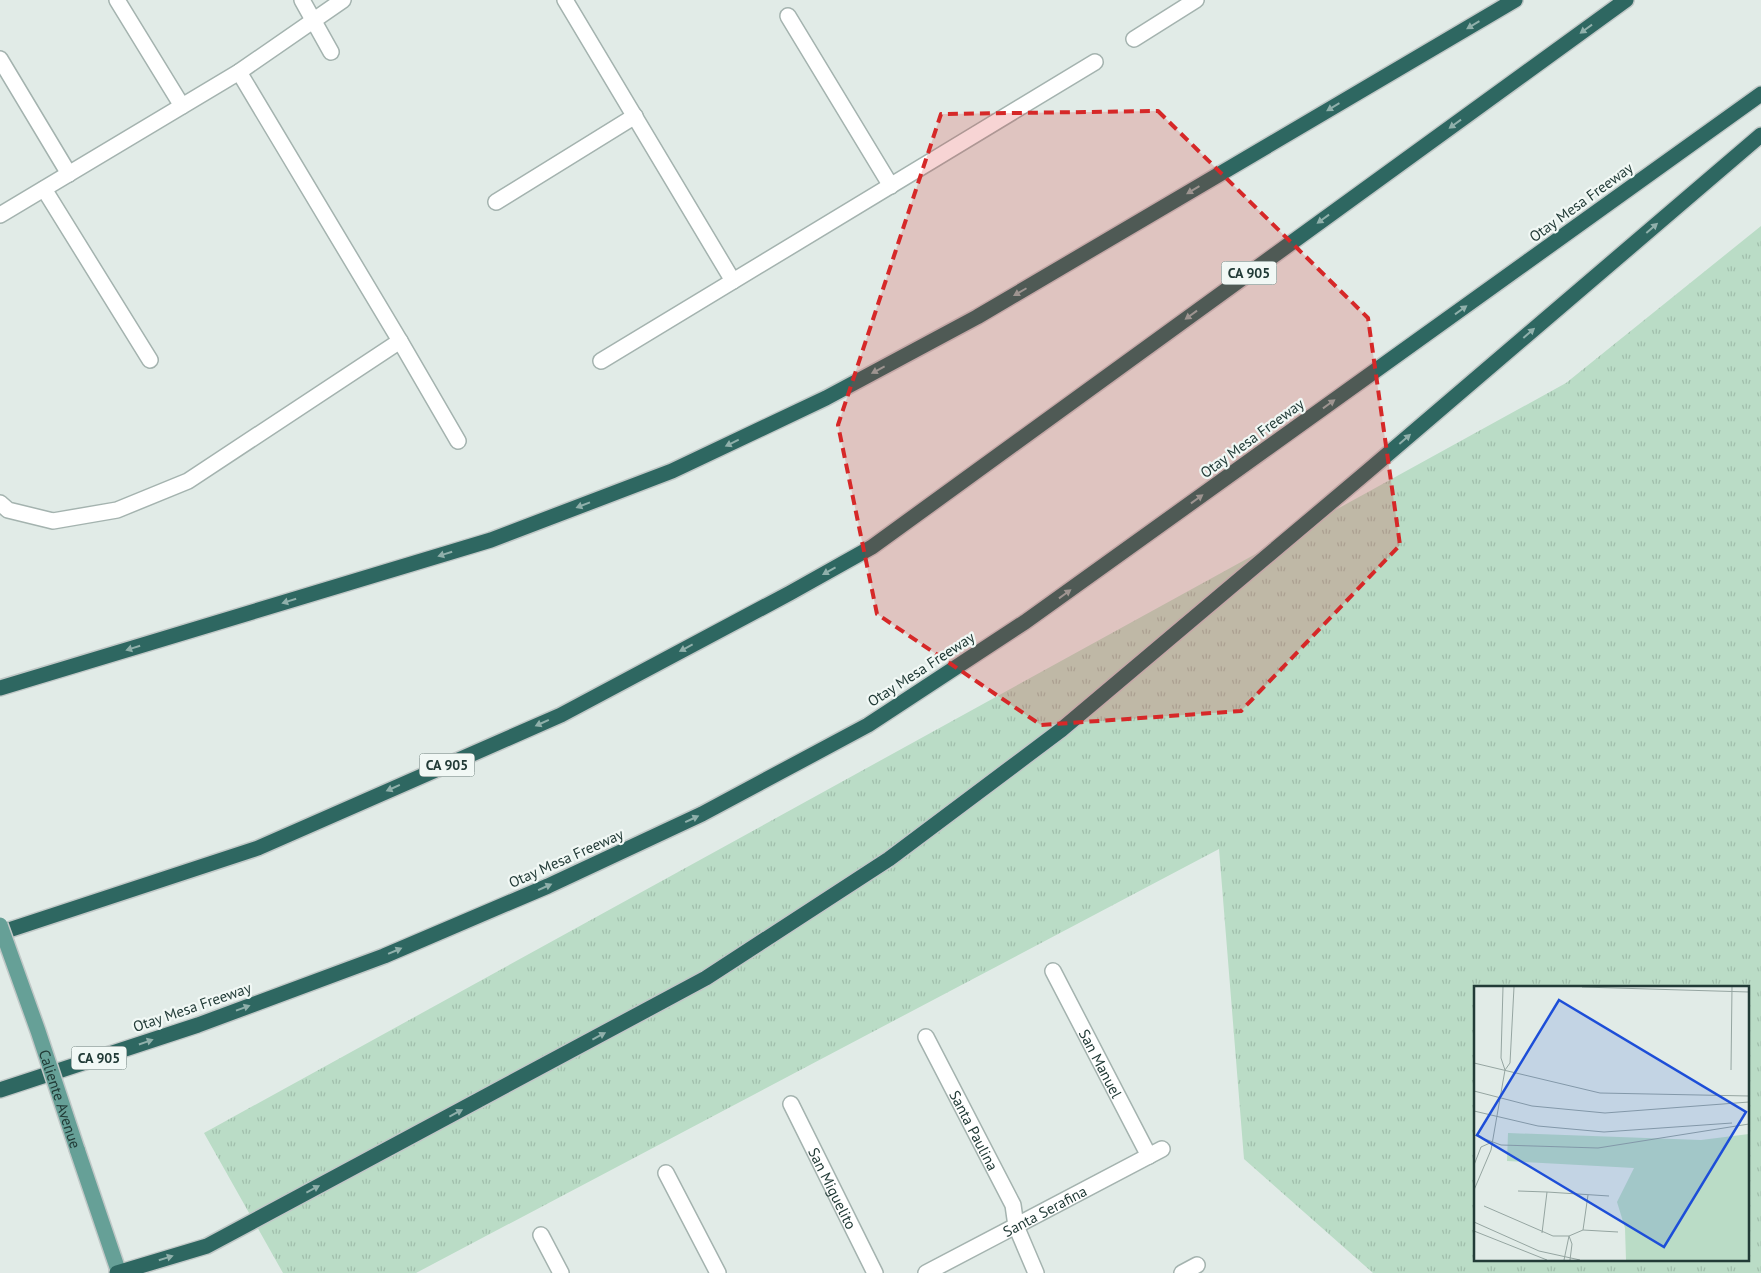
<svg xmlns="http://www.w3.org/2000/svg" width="1761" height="1273" font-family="'PT Sans',sans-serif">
	<defs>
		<pattern id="grass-tufts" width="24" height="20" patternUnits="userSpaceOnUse" patternTransform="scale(1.25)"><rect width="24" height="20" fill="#badcc6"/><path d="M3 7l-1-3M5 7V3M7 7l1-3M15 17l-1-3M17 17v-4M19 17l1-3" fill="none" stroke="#a0beab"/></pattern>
	</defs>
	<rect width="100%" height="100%" fill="#e1ebe7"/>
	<!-- grass -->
	<path fill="url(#grass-tufts)" fill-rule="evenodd" d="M 1761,226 L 1761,1273 L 1373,1273 L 1244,1159 L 1219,849 L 416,1273 L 283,1273 L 204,1133 L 1566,383 ZM 1475,987 L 1747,987 L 1747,1259 L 1475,1259 Z"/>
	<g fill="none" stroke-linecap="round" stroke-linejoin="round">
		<defs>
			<g id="lane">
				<path d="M 117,0 L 182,106"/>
				<path d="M 302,0 L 331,52"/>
				<path d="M 565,0 L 733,281"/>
				<path d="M 788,16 L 891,186"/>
				<path d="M 1134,39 L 1196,0"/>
				<path d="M 0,59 L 69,174"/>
				<path d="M 239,72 L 400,341"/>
				<path d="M 44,189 L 150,360"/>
				<path d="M 496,202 L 635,116"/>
				<path d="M 0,215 L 239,72 L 343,0"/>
				<path d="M 601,361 L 1095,62"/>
				<path d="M 0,503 L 8,510 L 53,521 L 117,510 L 188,481 L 400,341 L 458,441"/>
				<path id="s1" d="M 1053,971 L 1149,1156"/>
				<path id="s2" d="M 926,1037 L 1013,1205 L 1016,1226"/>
				<path id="s3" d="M 791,1104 L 875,1273"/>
				<path d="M 666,1173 L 718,1273"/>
				<path d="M 541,1235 L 561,1273"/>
				<path d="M 1182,1273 L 1197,1265"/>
			</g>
			<g id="street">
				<path d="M 1016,1226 L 1036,1273"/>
				<path id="s4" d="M 926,1273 L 1162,1149"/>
			</g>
			<path id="primary" d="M 77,1149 L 119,1273"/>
			<g id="highway">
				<path d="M 0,688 L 491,540 L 672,471 L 826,398 L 977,317 L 1515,0"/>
				<path d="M 0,933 L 258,848 L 561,715 L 790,593 L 872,547 L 1626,0"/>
				<path d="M 0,1090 L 198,1025 L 384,956 L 548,886 L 702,814 L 868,725 L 1025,622 L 1761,94"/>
				<path d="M 117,1273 L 207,1246 L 706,978 L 889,859 L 1061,730 L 1368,471 L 1761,135"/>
			</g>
		</defs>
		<!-- lane casing -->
		<use href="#lane" stroke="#a4b3af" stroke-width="18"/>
		<!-- street casing -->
		<use href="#street" stroke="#a4b3af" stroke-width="18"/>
		<!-- primary casing -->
		<use href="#primary" stroke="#c1c8c7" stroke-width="18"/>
		<!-- highway casing -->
		<use href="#highway" stroke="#c1c8c7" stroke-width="18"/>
		<!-- lane -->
		<use href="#lane" stroke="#fff" stroke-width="15"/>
		<!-- street -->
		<use href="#street" stroke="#fff" stroke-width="15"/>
		<!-- primary -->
		<use href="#primary" stroke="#66a097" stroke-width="15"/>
		<!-- highway -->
		<use href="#highway" stroke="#2e6761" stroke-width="15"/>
		<defs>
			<g id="primary-bridge">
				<path id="s5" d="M 0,925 L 38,1031 L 77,1149"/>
			</g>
		</defs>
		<!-- primary-bridge casing -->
		<use href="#primary-bridge" stroke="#c1c8c7" stroke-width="18" stroke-linecap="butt"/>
		<!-- primary-bridge -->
		<use href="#primary-bridge" stroke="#66a097" stroke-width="15"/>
	</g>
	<!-- one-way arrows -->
	<defs><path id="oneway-solid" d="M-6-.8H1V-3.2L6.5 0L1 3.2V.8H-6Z" transform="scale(1.25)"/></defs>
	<g fill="#90b0ab">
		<use href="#oneway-solid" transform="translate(1473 25) rotate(149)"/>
		<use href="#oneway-solid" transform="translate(1586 29) rotate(144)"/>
		<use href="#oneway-solid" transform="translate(1333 107) rotate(149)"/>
		<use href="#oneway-solid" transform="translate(1455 124) rotate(144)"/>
		<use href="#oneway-solid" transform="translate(1193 190) rotate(149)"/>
		<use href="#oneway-solid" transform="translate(1323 219) rotate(144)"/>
		<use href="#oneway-solid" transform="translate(1652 228) rotate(-41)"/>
		<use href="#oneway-solid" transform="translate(1020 292) rotate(150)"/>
		<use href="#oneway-solid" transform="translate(1461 310) rotate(-36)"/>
		<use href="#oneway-solid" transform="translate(1191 315) rotate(144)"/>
		<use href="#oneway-solid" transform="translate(1529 333) rotate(-41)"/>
		<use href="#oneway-solid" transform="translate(878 370) rotate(152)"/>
		<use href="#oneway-solid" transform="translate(1329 404) rotate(-36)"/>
		<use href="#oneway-solid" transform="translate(1405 439) rotate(-41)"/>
		<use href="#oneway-solid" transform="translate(732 443) rotate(154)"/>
		<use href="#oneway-solid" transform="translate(1197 499) rotate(-36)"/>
		<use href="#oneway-solid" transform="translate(583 505) rotate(159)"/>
		<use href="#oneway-solid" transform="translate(445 554) rotate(163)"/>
		<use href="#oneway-solid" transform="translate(829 571) rotate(151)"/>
		<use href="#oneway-solid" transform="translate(1065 594) rotate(-36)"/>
		<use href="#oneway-solid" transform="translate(289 601) rotate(163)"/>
		<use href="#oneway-solid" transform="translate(133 648) rotate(163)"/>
		<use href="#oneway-solid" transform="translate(686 648) rotate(152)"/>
		<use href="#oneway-solid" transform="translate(542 723) rotate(156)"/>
		<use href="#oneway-solid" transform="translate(393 788) rotate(156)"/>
		<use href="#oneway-solid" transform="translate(692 819) rotate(-25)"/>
		<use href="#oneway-solid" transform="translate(545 887) rotate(-24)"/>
		<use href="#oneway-solid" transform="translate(395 951) rotate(-23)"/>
		<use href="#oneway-solid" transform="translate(243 1008) rotate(-20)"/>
		<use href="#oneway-solid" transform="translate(599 1036) rotate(-28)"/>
		<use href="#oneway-solid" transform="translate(146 1042) rotate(-19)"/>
		<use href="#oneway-solid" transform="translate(456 1113) rotate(-28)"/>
		<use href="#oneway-solid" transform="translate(313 1189) rotate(-28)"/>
		<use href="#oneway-solid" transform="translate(166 1258) rotate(-17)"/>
	</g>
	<!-- marked area -->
	<path fill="#d62828" fill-opacity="0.2" stroke="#d62828" stroke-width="4" stroke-dasharray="10 6" stroke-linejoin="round" d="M 1158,111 L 1368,318 L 1400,545 L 1241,711 L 1041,725 L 877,614 L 838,425 L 941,114 Z"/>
	<g text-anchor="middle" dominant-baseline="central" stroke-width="4.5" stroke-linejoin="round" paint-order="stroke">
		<!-- shield labels -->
		<g fill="#f1f8f5" stroke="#607470" stroke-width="1">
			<rect x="1221.5" y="261.5" width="55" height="23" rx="4"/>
			<rect x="419.5" y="753.5" width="55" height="23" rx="4"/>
			<rect x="71.5" y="1046.5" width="55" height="23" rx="4"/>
		</g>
		<g font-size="14" font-weight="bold" fill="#223b37">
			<text x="1249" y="273">CA 905</text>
			<text x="447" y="765">CA 905</text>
			<text x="99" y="1058">CA 905</text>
		</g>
		<!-- street labels -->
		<g font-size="15" fill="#223b37" stroke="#f1f8f5">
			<text transform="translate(1581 202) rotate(-36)">Otay Mesa Freeway</text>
			<text transform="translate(1252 438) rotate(-36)">Otay Mesa Freeway</text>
			<text transform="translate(921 669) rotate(-33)">Otay Mesa Freeway</text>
			<text transform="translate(566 858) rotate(-24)">Otay Mesa Freeway</text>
			<text transform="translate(192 1007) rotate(-19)">Otay Mesa Freeway</text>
			<text stroke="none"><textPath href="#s1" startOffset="104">San Manuel</textPath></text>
			<text stroke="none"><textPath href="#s5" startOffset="184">Caliente Avenue</textPath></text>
			<text stroke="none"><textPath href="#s2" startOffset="105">Santa Paulina</textPath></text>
			<text stroke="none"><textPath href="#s3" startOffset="94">San Miguelito</textPath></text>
			<text stroke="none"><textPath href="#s4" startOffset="134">Santa Serafina</textPath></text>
		</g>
	</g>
	<!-- overview -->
	<g transform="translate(1474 986)">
		<rect width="275" height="275" fill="#e1ebe7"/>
		<path d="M 34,147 L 227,154 L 275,148 L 275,274 L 152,274 L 151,242 L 143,216 L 160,182 L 33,175 Z" fill="#badcc6"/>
		<path fill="none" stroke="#95a5a1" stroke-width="1" d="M 29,1 L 27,72 L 31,84M 108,1 L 275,6M 0,77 L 126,107 L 275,110M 257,84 L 258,1M 0,105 L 58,120 L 131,127 L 275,116M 0,125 L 64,140 L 130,146 L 258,137M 0,149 L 27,159 L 124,162 L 275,138M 0,179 L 7,161 L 16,157M 0,204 L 17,164 L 31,84 L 36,77 L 40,1M 44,205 L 73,206M 10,220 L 79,250 L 95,250 L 109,244 L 144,246M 0,236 L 65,265 L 106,274M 109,244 L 114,209M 0,245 L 73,274M 68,247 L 73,206 L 135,210M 90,274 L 95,250 L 98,258 L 96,274"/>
		<path fill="#1d4ed8" fill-opacity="0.15" stroke="#1d4ed8" stroke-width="2.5" d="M 85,14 L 272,126 L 190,261 L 3,149 Z"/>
		<rect width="275" height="275" fill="none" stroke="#223b37" stroke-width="2.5"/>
	</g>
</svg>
